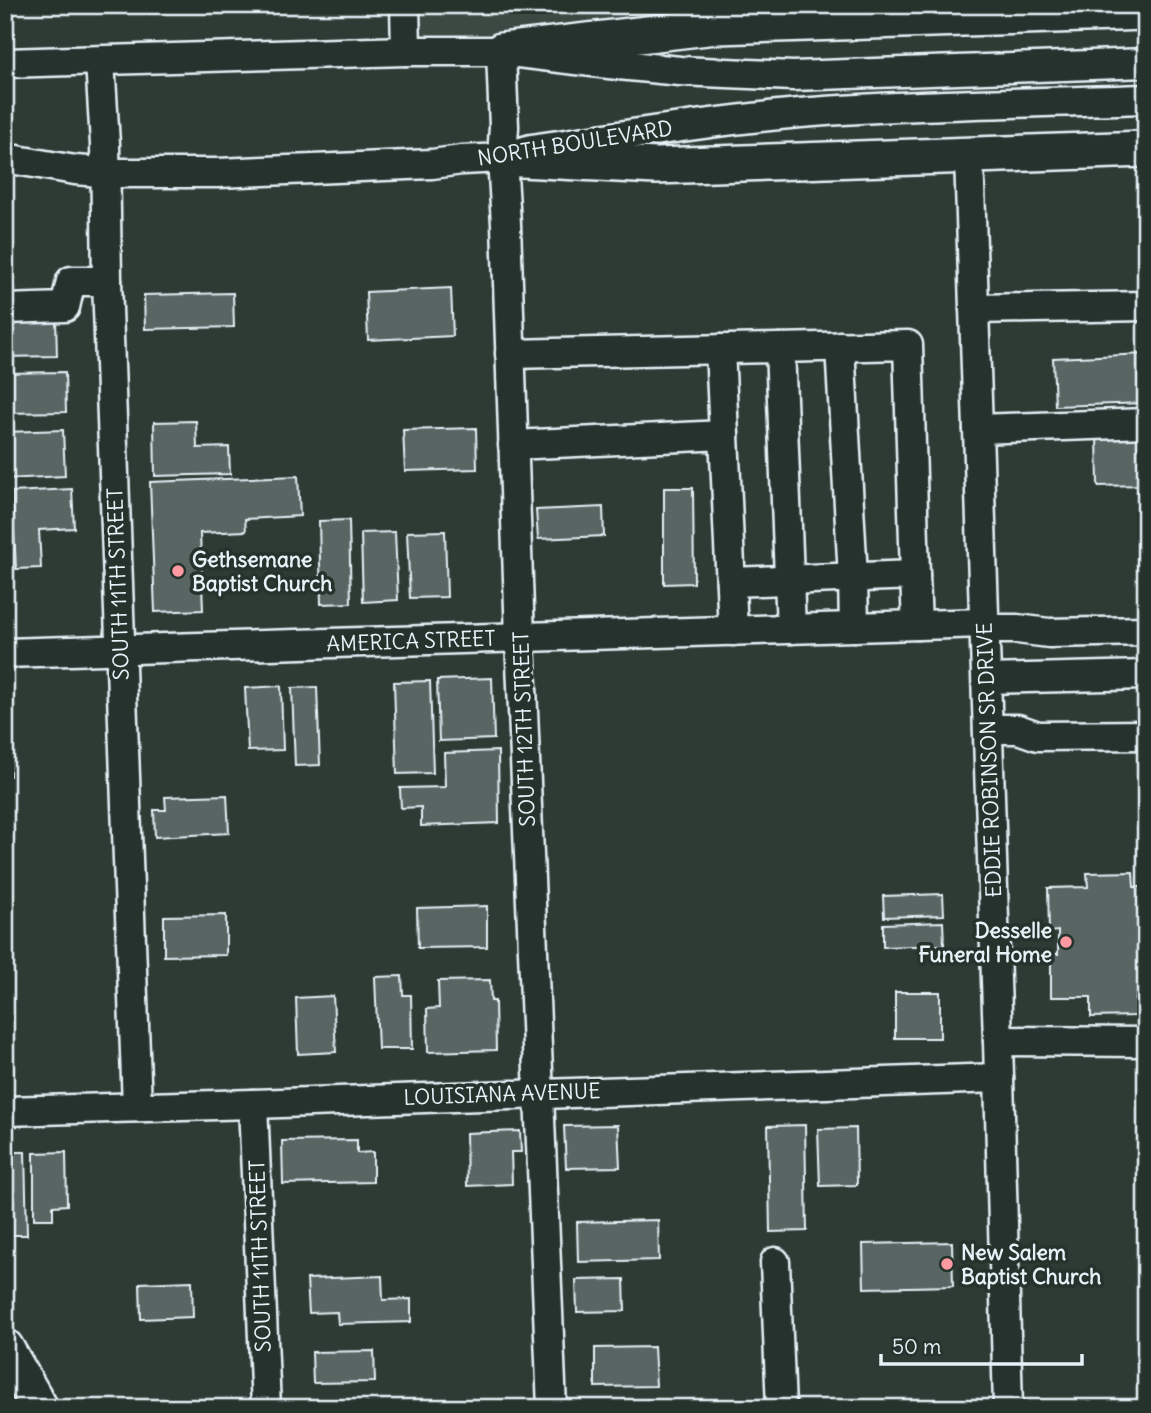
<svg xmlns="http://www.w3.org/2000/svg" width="1151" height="1413" font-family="Delius,sans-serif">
	<rect width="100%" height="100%" fill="#2e3b35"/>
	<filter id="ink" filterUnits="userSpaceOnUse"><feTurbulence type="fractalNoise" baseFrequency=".0143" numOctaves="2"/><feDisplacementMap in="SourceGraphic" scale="14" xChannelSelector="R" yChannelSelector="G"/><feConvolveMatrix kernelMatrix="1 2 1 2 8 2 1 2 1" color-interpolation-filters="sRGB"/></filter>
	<g filter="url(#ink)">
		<!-- built -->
		<path fill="#3b4843" d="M 405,5 L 860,5 L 406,51 Z"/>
		<!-- building -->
		<g fill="#596563" stroke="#e8f1f8" stroke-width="2">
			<path d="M 5,243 L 10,243 L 11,281 L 5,282 Z"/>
			<path d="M 451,288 L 453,336 L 368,340 L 366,292 Z"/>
			<path d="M 233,293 L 234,327 L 145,329 L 144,295 Z"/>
			<path d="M 56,318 L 57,356 L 5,357 L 5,319 Z"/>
			<path d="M 1146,354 L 1146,403 L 1055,406 L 1053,358 Z"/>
			<path d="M 65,372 L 66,412 L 5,413 L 5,373 Z"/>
			<path d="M 196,421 L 197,448 L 229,447 L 230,474 L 155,476 L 154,422 Z"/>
			<path d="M 476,428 L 477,469 L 405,471 L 403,430 Z"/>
			<path d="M 63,430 L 65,476 L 5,479 L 5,432 Z"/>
			<path d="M 1146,431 L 1146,485 L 1098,486 L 1097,432 Z"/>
			<path d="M 298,476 L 300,516 L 245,519 L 246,531 L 200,533 L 203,610 L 155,612 L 150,482 Z"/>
			<path d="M 664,488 L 693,488 L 694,583 L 664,584 Z"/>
			<path d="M 72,489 L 74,528 L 39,530 L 41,568 L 16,569 L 12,492 Z"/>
			<path d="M 603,507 L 604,536 L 538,539 L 536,510 Z"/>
			<path d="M 349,520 L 351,603 L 321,604 L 319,521 Z"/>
			<path d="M 445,531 L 447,597 L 410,598 L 407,532 Z"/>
			<path d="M 395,532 L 398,600 L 363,602 L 361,533 Z"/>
			<path d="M 492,678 L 494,739 L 439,741 L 437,680 Z"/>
			<path d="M 430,681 L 433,773 L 397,774 L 394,682 Z"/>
			<path d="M 281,686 L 283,750 L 248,751 L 245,688 Z"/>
			<path d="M 317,687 L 320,765 L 295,766 L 292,688 Z"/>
			<path d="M 5,713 L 9,713 L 10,776 L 5,776 Z"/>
			<path d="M 498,751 L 499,823 L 421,826 L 421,807 L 401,808 L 400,788 L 445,787 L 444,753 Z"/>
			<path d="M 227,795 L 229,833 L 155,837 L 154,810 L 166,810 L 165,797 Z"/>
			<path d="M 1133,872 L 1134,887 L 1146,887 L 1146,995 L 1136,995 L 1136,1016 L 1091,1017 L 1091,997 L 1051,997 L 1051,954 L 1058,954 L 1058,931 L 1049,932 L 1048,888 L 1088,887 L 1087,873 Z"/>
			<path d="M 943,894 L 944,915 L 884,917 L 883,896 Z"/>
			<path d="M 487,906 L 487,947 L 418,948 L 417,908 Z"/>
			<path d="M 226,915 L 226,955 L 164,956 L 164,916 Z"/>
			<path d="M 943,922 L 944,945 L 883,947 L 883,924 Z"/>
			<path d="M 402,976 L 403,995 L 411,995 L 412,1049 L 378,1049 L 375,977 Z"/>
			<path d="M 490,980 L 491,1001 L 495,1001 L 496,1050 L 428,1052 L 427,1009 L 439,1008 L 438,981 Z"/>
			<rect x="895" y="992" width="45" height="46"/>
			<path d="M 333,996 L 336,1052 L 298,1054 L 296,998 Z"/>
			<path d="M 618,1125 L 620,1167 L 566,1168 L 564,1126 Z"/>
			<path d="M 805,1125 L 807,1231 L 770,1232 L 768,1126 Z"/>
			<path d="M 856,1128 L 857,1185 L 820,1186 L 818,1129 Z"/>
			<path d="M 520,1131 L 521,1152 L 511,1152 L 512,1184 L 467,1186 L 466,1133 Z"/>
			<path d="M 357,1140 L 357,1153 L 373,1152 L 373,1182 L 283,1184 L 282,1141 Z"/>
			<path d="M 5,1152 L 25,1152 L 27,1235 L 5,1235 Z"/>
			<path d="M 66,1152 L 67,1205 L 53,1206 L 53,1219 L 34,1219 L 34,1153 Z"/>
			<path d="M 658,1220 L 659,1260 L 578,1262 L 577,1222 Z"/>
			<path d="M 952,1242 L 953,1286 L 864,1288 L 863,1244 Z"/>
			<path d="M 382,1276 L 383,1300 L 411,1299 L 411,1322 L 338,1324 L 337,1312 L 309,1313 L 307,1279 Z"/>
			<path d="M 624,1279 L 625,1311 L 577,1312 L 576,1280 Z"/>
			<path d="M 192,1281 L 193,1317 L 141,1319 L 140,1283 Z"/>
			<path d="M 654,1347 L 656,1386 L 595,1387 L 595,1348 Z"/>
			<path d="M 374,1351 L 375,1382 L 313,1383 L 312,1352 Z"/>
			<path d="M 640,1403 L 640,1408 L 578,1408 L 578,1405 Z"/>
			<path d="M 368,1404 L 368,1408 L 306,1408 L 306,1405 Z"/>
		</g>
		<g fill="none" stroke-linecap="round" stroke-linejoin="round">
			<defs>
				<g id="minor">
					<path d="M 405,5 L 406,51"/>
					<path d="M 501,51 L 504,127 L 502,158 L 506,224 L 520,638 L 552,1408"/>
					<path d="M 100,61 L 105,144 L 107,281 L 137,1107"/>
					<path d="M 5,63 L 406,51 L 501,51 L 609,64 L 680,71 L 793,76 L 1146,63"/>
					<path d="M 969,155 L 998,1041 L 1008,1408"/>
					<path d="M 5,158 L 75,170 L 114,173 L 218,173 L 432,164 L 462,160 L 502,158 L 531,149 C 621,136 710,121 800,113 C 915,104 1031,103 1146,99"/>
					<path d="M 5,309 L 65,307 L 71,281 L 107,281"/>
					<path d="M 974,309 L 1146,306"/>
					<path d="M 840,346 L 853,577 L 854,627"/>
					<path d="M 780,348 L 791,629"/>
					<path d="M 720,349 L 724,435"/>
					<path d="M 510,354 L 908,345 L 915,575"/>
					<path d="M 978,429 L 1146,423"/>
					<path d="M 513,445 L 724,435 L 733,631"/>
					<path d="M 731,582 L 915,575 L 917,625"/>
					<path d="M 985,629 L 1017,629 L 1049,633 L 1146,631"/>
					<path d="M 5,653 L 985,623"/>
					<path d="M 987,679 L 1146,675"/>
					<path d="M 988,729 L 1018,729 L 1038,736 L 1146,735"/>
					<path d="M 998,1041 L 1146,1042"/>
					<path d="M 253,1104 L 266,1408"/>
					<path d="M 5,1111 L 253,1104 L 999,1078"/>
					<path d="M 775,1262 L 781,1408"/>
				</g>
				<g id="major">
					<path d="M 501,51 L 716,26 L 1146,12"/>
					<path d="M 502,158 L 656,166 L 1146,149"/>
					<path d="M 5,1347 L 40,1408"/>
				</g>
			</defs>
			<!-- minor casing -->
			<use href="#minor" stroke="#e8f1f8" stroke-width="33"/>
			<!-- major casing -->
			<use href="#major" stroke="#e8f1f8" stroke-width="40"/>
			<!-- minor -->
			<use href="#minor" stroke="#26332d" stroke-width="28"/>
			<!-- major -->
			<use href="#major" stroke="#26332d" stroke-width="35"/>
		</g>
	</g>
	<!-- markers -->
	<g fill="#ff9aa2" stroke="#26332d" stroke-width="2.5">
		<circle cx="178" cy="571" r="7"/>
		<circle cx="1066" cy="942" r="7"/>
		<circle cx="947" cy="1264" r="7"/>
	</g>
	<g text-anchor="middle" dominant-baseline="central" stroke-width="7" stroke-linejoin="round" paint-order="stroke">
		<!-- street labels -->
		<g font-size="21" fill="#e8f1f8" stroke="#26332d">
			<text transform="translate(575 143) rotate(-9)">NORTH BOULEVARD</text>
			<text transform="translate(118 584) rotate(-92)">SOUTH 11TH STREET</text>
			<text transform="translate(411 641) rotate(-2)">AMERICA STREET</text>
			<text transform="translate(524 729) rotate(-92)">SOUTH 12TH STREET</text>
			<text transform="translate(989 760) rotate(-92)">EDDIE ROBINSON SR DRIVE</text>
			<text transform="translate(502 1094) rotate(-2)">LOUISIANA AVENUE</text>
			<text transform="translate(260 1256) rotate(-92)">SOUTH 11TH STREET</text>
		</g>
		<!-- poi labels -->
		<g font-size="21" font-weight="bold" fill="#e8f1f8" stroke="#26332d" text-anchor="start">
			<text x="192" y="559">Gethsemane<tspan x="192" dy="24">Baptist Church</tspan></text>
			<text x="1052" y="930" text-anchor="end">Desselle<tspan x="1052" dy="24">Funeral Home</tspan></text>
			<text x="961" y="1252">New Salem<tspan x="961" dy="24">Baptist Church</tspan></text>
		</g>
	</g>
	<!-- margin -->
	<rect width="1151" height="1413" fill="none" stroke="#26332d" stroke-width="28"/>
	<rect x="14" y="14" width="1123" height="1385" fill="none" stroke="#e8f1f8" stroke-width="2.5" filter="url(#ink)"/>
	<!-- scale -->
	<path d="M881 1354v10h201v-10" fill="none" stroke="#e8f1f8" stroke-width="3.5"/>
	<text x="892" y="1354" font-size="21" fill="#e8f1f8" stroke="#26332d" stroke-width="5" paint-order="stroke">50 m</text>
</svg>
